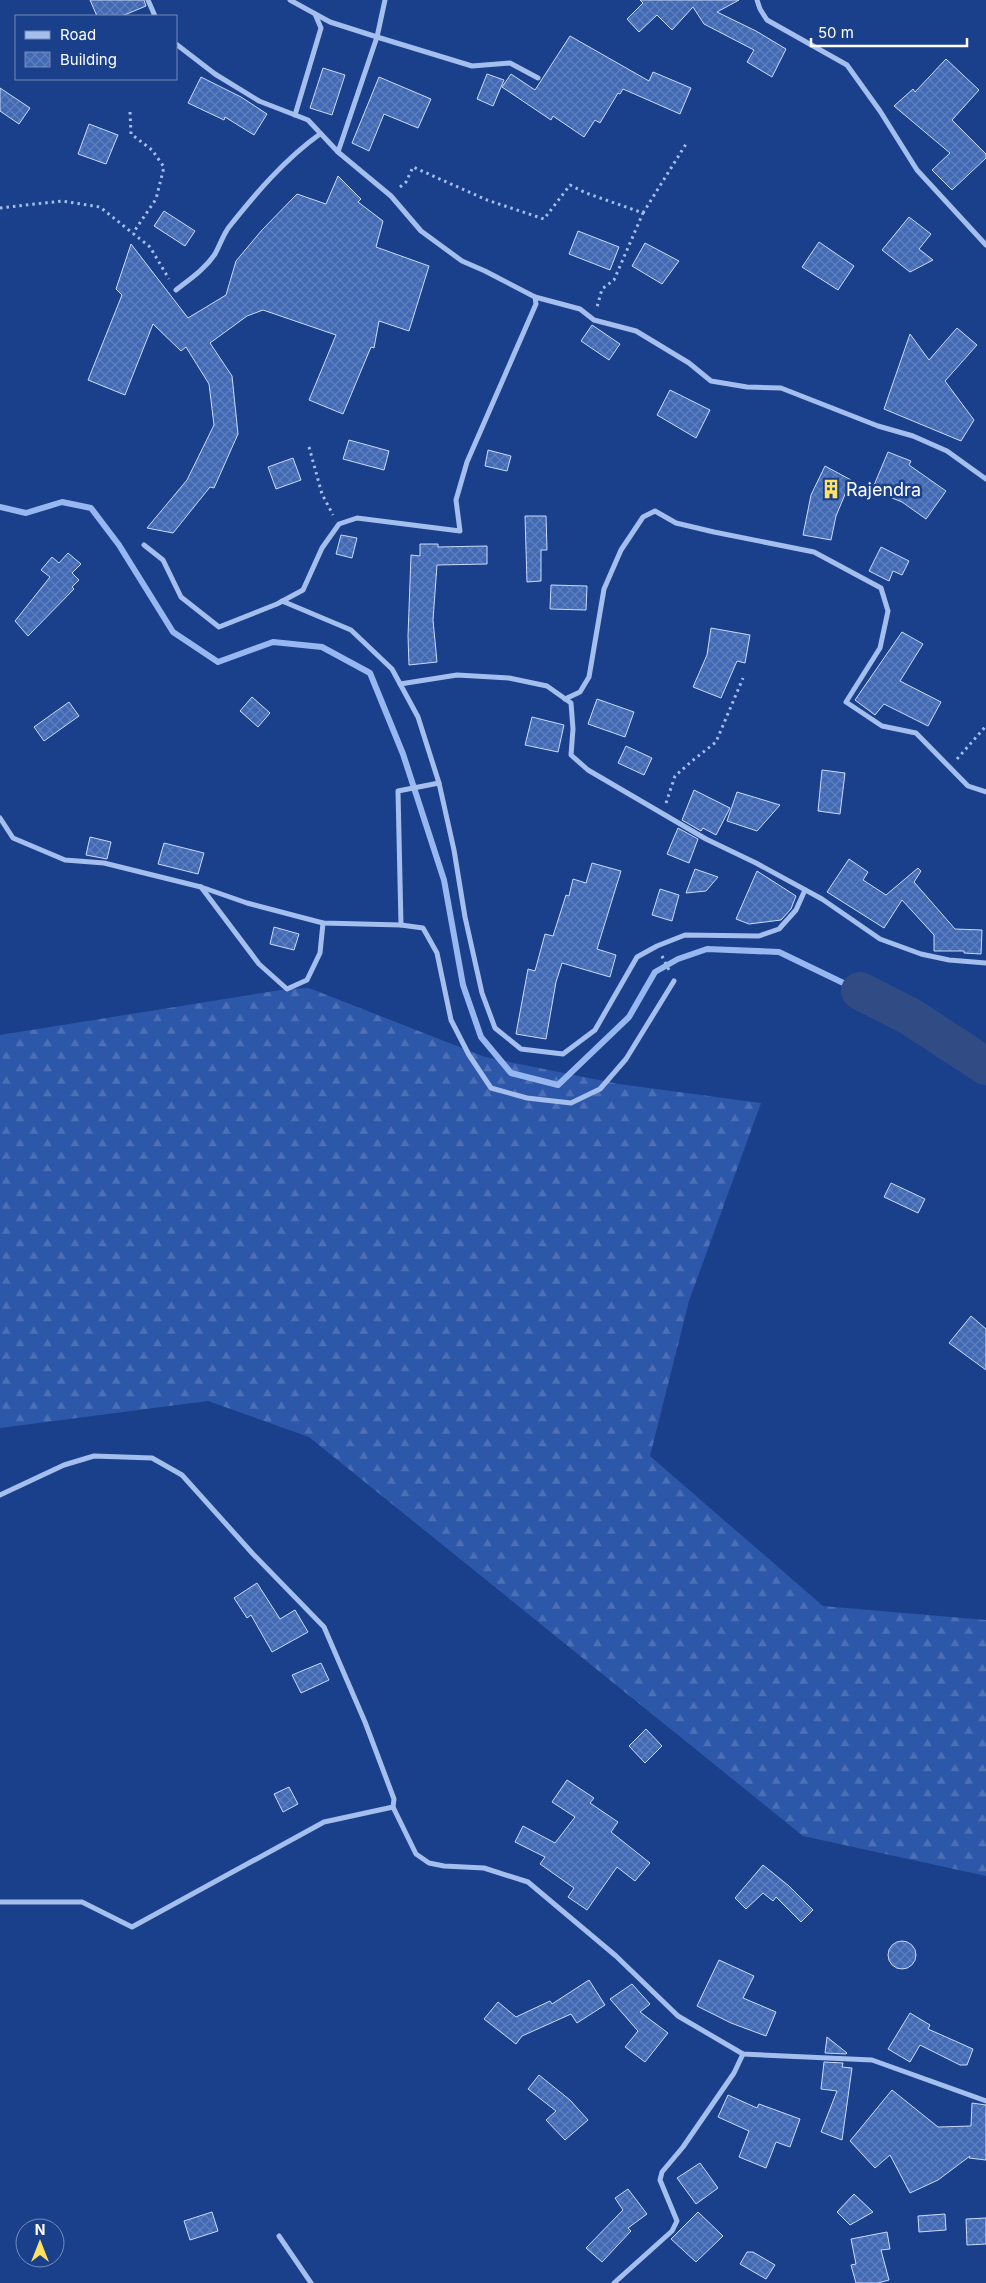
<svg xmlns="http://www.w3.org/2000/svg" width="986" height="2283" font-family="Inter,sans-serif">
	<defs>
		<pattern id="forest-firs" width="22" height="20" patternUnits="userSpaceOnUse" patternTransform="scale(1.25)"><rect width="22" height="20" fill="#2d57a9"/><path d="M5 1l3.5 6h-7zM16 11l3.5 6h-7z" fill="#4c70b6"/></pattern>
		<pattern id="building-cross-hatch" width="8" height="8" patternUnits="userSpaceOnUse" patternTransform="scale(1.25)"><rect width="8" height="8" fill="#4269b3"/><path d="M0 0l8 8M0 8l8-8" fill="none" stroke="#5e80be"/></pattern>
	</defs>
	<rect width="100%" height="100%" fill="#1a3f8b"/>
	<!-- forest -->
	<path fill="url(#forest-firs)" d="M 309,988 L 485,1057 L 619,1084 L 761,1103 L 689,1301 L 650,1456 L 823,1606 L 986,1620 L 986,1876 L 803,1836 L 309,1437 L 208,1401 L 0,1428 L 0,1035 L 287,989 Z"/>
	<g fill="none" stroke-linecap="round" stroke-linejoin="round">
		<!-- stream -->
		<path stroke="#97b7f0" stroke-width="6" d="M 0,507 L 26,513 L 62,502 L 91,508 L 119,545 L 173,632 L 218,662 L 273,642 L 322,647 L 370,673 L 403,754 L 444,880 L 463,985 L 481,1037 L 511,1073 L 558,1085 L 629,1017 L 655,972 L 678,959 L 707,949 L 779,952 L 860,991"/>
		<!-- river -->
		<path stroke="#314c85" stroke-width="38" d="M 860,991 L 911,1017 L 986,1066"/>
	</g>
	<!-- building -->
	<g fill="url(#building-cross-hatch)" stroke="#cadbfa">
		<path d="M 90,0 L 144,0 L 146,6 L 122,16 L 97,16 Z"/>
		<path d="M 640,0 L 739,0 L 717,12 L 756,31 L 786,49 L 772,77 L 747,62 L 754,50 L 704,24 L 693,7 L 672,30 L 657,15 L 639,32 L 627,19 L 643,3 Z"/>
		<path d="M 570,36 L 649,81 L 653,72 L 691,88 L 680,114 L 623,89 L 620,94 L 618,93 L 600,123 L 595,120 L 584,137 L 553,116 L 551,120 L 502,87 L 511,74 L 535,90 Z"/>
		<path d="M 946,59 L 979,90 L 952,120 L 986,154 L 986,158 L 952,190 L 932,170 L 950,153 L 894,106 L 913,89 L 915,92 Z"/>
		<path d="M 323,68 L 345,75 L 332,115 L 310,108 Z"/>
		<path d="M 487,74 L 504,80 L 493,106 L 477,99 Z"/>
		<path d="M 201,77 L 241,97 L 267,114 L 254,135 L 225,117 L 224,120 L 188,103 Z"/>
		<path d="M 379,77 L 431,99 L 418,128 L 384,114 L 369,151 L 352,143 Z"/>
		<path d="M 0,88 L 30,108 L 19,124 L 0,111 Z"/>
		<path d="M 89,124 L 118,135 L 106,164 L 78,154 Z"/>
		<path d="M 338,176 L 361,199 L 358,202 L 383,221 L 376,247 L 429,266 L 409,331 L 379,321 L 374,348 L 371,347 L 343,414 L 309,400 L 336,335 L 263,310 L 247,316 L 210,343 L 232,376 L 238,434 L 214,488 L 210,487 L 173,533 L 147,528 L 187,480 L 214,425 L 209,384 L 186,347 L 181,351 L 153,324 L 125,395 L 88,380 L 122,295 L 116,289 L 131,244 L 188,318 L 226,295 L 236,261 L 262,230 L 297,194 L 326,204 Z"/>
		<path d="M 164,211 L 195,231 L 185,246 L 154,226 Z"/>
		<path d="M 909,217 L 931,234 L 919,249 L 933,260 L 910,272 L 882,250 Z"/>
		<path d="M 578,231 L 619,247 L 610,270 L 569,254 Z"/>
		<path d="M 819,242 L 854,266 L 838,290 L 802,267 Z"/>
		<path d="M 645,243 L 679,261 L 662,284 L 632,266 Z"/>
		<path d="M 592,325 L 620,344 L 609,360 L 581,341 Z"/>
		<path d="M 957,328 L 977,345 L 945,381 L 974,420 L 961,441 L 884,409 L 910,334 L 929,360 Z"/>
		<path d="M 670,390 L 710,410 L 696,438 L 657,415 Z"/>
		<path d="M 349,440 L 389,451 L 384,470 L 343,459 Z"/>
		<path d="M 488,450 L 511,456 L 507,471 L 485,466 Z"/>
		<path d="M 888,452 L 911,461 L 909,465 L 946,491 L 926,519 L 902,502 L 872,490 Z"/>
		<path d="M 293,458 L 301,480 L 276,489 L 268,467 Z"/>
		<path d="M 825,466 L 851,480 L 836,516 L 831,540 L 803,535 L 811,495 Z"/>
		<path d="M 525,516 L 546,516 L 547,550 L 541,550 L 541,581 L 527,582 Z"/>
		<path d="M 341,535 L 357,538 L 352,558 L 336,554 Z"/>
		<path d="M 420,544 L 438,544 L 438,547 L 487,546 L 487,564 L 437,565 L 433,620 L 437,662 L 409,665 L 408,636 L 411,555 L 420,556 Z"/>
		<path d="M 881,547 L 909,561 L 902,575 L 893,571 L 889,581 L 869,571 Z"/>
		<path d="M 68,553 L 81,564 L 72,573 L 79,580 L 72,587 L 74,589 L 28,636 L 15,621 L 50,577 L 41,570 L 52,557 L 59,563 Z"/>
		<path d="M 551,585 L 587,586 L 586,610 L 550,609 Z"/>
		<path d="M 711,628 L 750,635 L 745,663 L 737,661 L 721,698 L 693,687 L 707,655 Z"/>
		<path d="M 902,632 L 923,644 L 900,681 L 941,702 L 928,726 L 884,704 L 875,715 L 855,700 Z"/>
		<path d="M 252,697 L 270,713 L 258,727 L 240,711 Z"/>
		<path d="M 597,699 L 634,712 L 625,737 L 588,724 Z"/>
		<path d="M 69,702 L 79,716 L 44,741 L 34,727 Z"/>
		<path d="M 532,717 L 564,725 L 558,752 L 525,745 Z"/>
		<path d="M 626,746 L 652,758 L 644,775 L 618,763 Z"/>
		<path d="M 822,770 L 845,773 L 840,814 L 818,811 Z"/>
		<path d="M 694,790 L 730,808 L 716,835 L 703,828 L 701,831 L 682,820 Z"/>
		<path d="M 737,792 L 780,805 L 757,831 L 727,821 Z"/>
		<path d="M 678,828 L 698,839 L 689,863 L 667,854 Z"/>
		<path d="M 90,837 L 111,842 L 107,859 L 86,855 Z"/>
		<path d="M 164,843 L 204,853 L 198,874 L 158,864 Z"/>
		<path d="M 849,859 L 868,872 L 863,880 L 886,895 L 918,868 L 921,871 L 914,882 L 955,929 L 982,930 L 981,954 L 964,953 L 964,951 L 934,951 L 934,935 L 902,900 L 884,928 L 827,892 Z"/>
		<path d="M 592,863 L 621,871 L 597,949 L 616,955 L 610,977 L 562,963 L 556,982 L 546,1039 L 516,1034 L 528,969 L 535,971 L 545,934 L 553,936 L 566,895 L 569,896 L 573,879 L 586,883 Z"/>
		<path d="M 695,869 L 718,877 L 706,891 L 686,893 Z"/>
		<path d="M 757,871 L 796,896 L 791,909 L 781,920 L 749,924 L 736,919 Z"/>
		<path d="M 660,889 L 679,895 L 672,921 L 652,915 Z"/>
		<path d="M 274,927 L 299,934 L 294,950 L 270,944 Z"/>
		<path d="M 891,1183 L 925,1199 L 918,1213 L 884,1197 Z"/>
		<path d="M 971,1316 L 986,1329 L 986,1370 L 949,1343 Z"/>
		<path d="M 257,1583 L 280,1619 L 295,1610 L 308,1632 L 272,1652 L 251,1615 L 247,1618 L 234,1598 Z"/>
		<path d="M 321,1663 L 329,1680 L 301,1693 L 292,1675 Z"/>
		<path d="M 646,1729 L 662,1746 L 645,1763 L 629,1746 Z"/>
		<path d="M 567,1780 L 594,1798 L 590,1803 L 618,1822 L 611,1832 L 650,1863 L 635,1881 L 617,1867 L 587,1910 L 568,1897 L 574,1888 L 540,1864 L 545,1857 L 515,1842 L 523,1826 L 555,1843 L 575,1817 L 552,1802 Z"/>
		<path d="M 289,1787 L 298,1804 L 283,1812 L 274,1794 Z"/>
		<path d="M 763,1865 L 789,1886 L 813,1910 L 801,1922 L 776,1897 L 773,1901 L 763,1893 L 746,1909 L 735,1898 Z"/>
		<circle cx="902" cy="1955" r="14"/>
		<path d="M 719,1960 L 754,1976 L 743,1998 L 776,2012 L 766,2036 L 731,2023 L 697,2006 Z"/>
		<path d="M 589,1980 L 605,2005 L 577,2023 L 571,2014 L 522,2036 L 516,2044 L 484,2019 L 498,2002 L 516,2017 L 550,2001 L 552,2004 Z"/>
		<path d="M 632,1984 L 650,2004 L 640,2012 L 668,2033 L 645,2062 L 625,2047 L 638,2031 L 610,1999 Z"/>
		<path d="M 910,2013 L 930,2025 L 928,2029 L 973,2049 L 967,2065 L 960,2065 L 920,2045 L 910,2062 L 888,2049 Z"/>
		<path d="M 827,2037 L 847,2053 L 846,2054 L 825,2053 Z"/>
		<path d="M 824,2062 L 843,2063 L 842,2067 L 852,2068 L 842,2140 L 821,2132 L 837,2091 L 821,2089 Z"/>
		<path d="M 539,2075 L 570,2100 L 588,2120 L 565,2140 L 546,2120 L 556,2111 L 528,2089 Z"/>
		<path d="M 892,2090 L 938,2127 L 971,2126 L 972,2103 L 986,2105 L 986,2160 L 969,2158 L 970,2156 L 938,2180 L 910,2193 L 890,2155 L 875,2168 L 850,2141 Z"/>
		<path d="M 728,2095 L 757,2108 L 759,2104 L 800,2119 L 790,2147 L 776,2142 L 766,2168 L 739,2157 L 749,2131 L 718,2117 Z"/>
		<path d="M 700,2163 L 718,2188 L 696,2204 L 677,2178 Z"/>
		<path d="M 628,2189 L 647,2214 L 628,2228 L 631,2231 L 602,2262 L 586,2248 L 623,2210 L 615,2198 Z"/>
		<path d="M 854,2194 L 873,2212 L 850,2225 L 837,2212 Z"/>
		<path d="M 212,2212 L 218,2231 L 190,2240 L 184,2221 Z"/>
		<path d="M 698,2212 L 723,2236 L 696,2262 L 671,2239 Z"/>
		<path d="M 945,2214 L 946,2230 L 919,2232 L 918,2216 Z"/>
		<path d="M 986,2218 L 986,2244 L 967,2245 L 966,2219 Z"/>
		<path d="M 887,2232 L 890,2249 L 881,2250 L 889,2280 L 878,2283 L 856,2283 L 851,2265 L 856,2264 L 851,2239 Z"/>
		<path d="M 747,2252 L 753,2252 L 775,2265 L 766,2279 L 740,2264 Z"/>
	</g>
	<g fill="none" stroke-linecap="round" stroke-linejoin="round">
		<!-- path -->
		<g stroke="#a4beed" stroke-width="3" stroke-dasharray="2.5 4" stroke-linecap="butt">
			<path d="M 130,112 L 131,134 L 152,150 L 164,167 L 156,199 L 133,233"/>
			<path d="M 400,187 L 406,182 L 413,167 L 487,200 L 544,219 L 570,185 L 586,193 L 643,213 L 614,280 L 602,289 L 597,307"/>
			<path d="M 0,208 L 62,201 L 100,207 L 150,247 L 169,279"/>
			<path d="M 643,213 L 686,144"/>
			<path d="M 309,447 L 322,494 L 333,515"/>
			<path d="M 957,759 L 986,726"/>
			<path d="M 666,803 L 675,776 L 692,761 L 716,742 L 743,678"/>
			<path d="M 662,956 L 669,970"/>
		</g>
		<!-- minor -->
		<g stroke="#a4beed" stroke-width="5">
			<path d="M 148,0 L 155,16"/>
			<path d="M 290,0 L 330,22 L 377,37 L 472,66 L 510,63 L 538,78"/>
			<path d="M 757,0 L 760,9 L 767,20 L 847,65 L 880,111 L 917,170 L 986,245"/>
			<path d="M 176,44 L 215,74 L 259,101 L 308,120 L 338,152 L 391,196 L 421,231 L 462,261 L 485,271 L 535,297 L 580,309 L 594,320 L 636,331 L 689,363 L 711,381 L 747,387 L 781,388 L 878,426 L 913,436 L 947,451 L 986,479"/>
			<path d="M 295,115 L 321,28 L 315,14"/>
			<path d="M 338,152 L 377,37 L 385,0"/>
			<path d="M 176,290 C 190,279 205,269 215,254 C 220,245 223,235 229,227 C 256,193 285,159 320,134"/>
			<path d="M 144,545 L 163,560 L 181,597 L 219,627 L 277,604 L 303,590 L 322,548 L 339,524 L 357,518 L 460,531 L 456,500 L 467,462 L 536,304 L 535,297"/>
			<path d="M 282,601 L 351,630 L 392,669 L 418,717 L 439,783 L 454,850 L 465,917 L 482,993 L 495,1028 L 521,1049 L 563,1054 L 595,1030 L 637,957 L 657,946 L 685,935 L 759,936 L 779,929 L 796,910 L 805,890"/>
			<path d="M 400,684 L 457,675 L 509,678 L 547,686 L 571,703 L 573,729 L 571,755 L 588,770 L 706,839 L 756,863 L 822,899 L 880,939 L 921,954 L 949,960 L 986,963"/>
			<path d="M 565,699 L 580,692 L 589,677 L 604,589 L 621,550 L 643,517 L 655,511 L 676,523 L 714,532 L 814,552 L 881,588 L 888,611 L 880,648 L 846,702 L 882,726 L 916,733 L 968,786 L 986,792"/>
			<path d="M 0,818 L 13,838 L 65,860 L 104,863 L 201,887 L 247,903 L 323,923 L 401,925 L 398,791 L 439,783"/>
			<path d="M 201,887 L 259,964 L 287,989 L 307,980 L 320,953 L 323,923"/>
			<path d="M 401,925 L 423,928 L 437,953 L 451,1020 L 469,1055 L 491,1088 L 527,1098 L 571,1103 L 600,1089 L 626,1059 L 674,981"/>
			<path d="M 0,1495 L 64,1465 L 94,1456 L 152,1458 L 182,1475 L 253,1554 L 324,1627 L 365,1722 L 394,1799 L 393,1807 L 416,1854 L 429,1863 L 444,1866 L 484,1868 L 528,1882 L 616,1956 L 678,2016 L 743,2054 L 872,2060 L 986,2101"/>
			<path d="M 0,1902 L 82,1902 L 132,1927 L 324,1822 L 393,1807"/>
			<path d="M 279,2236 L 311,2283"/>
			<path d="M 614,2283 L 672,2231 L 677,2221 L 660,2180 L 662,2172 L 683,2147 L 734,2073 L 743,2054"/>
		</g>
	</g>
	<!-- icons -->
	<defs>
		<symbol id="building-bare" viewBox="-9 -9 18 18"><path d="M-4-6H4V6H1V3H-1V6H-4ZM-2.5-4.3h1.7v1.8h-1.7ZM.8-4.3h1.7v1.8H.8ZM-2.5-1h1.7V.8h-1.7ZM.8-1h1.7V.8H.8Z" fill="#ffe261" stroke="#1a3f8b" stroke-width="2.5" paint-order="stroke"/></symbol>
	</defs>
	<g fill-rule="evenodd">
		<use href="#building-bare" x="817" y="475" width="28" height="28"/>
	</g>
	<g text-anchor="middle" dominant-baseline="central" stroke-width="5" stroke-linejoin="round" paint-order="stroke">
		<!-- poi labels -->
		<g font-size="18" fill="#fff" stroke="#1a3f8b" text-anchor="start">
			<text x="846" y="489">Rajendra</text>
		</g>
	</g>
	<!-- legend -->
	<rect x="15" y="15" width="162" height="65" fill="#1a3f8b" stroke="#768cb9"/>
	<rect x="25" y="31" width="25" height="8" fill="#a4beed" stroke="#768cb9"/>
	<text x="60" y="40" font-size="15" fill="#ffffff">Road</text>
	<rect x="25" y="52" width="25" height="15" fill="url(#building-cross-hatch)" stroke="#768cb9"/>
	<text x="60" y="65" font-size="15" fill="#ffffff">Building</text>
	<!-- north arrow -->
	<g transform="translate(40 2243)"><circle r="24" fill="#1a3f8b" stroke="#768cb9"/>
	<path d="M0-4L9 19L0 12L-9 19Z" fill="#ffe261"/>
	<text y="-8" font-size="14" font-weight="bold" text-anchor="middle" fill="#ffffff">N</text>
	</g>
	<!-- scale -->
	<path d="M811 38v8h156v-8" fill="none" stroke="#ffffff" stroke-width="2.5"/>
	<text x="818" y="38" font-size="15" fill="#ffffff" stroke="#1a3f8b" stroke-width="4" paint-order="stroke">50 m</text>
</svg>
